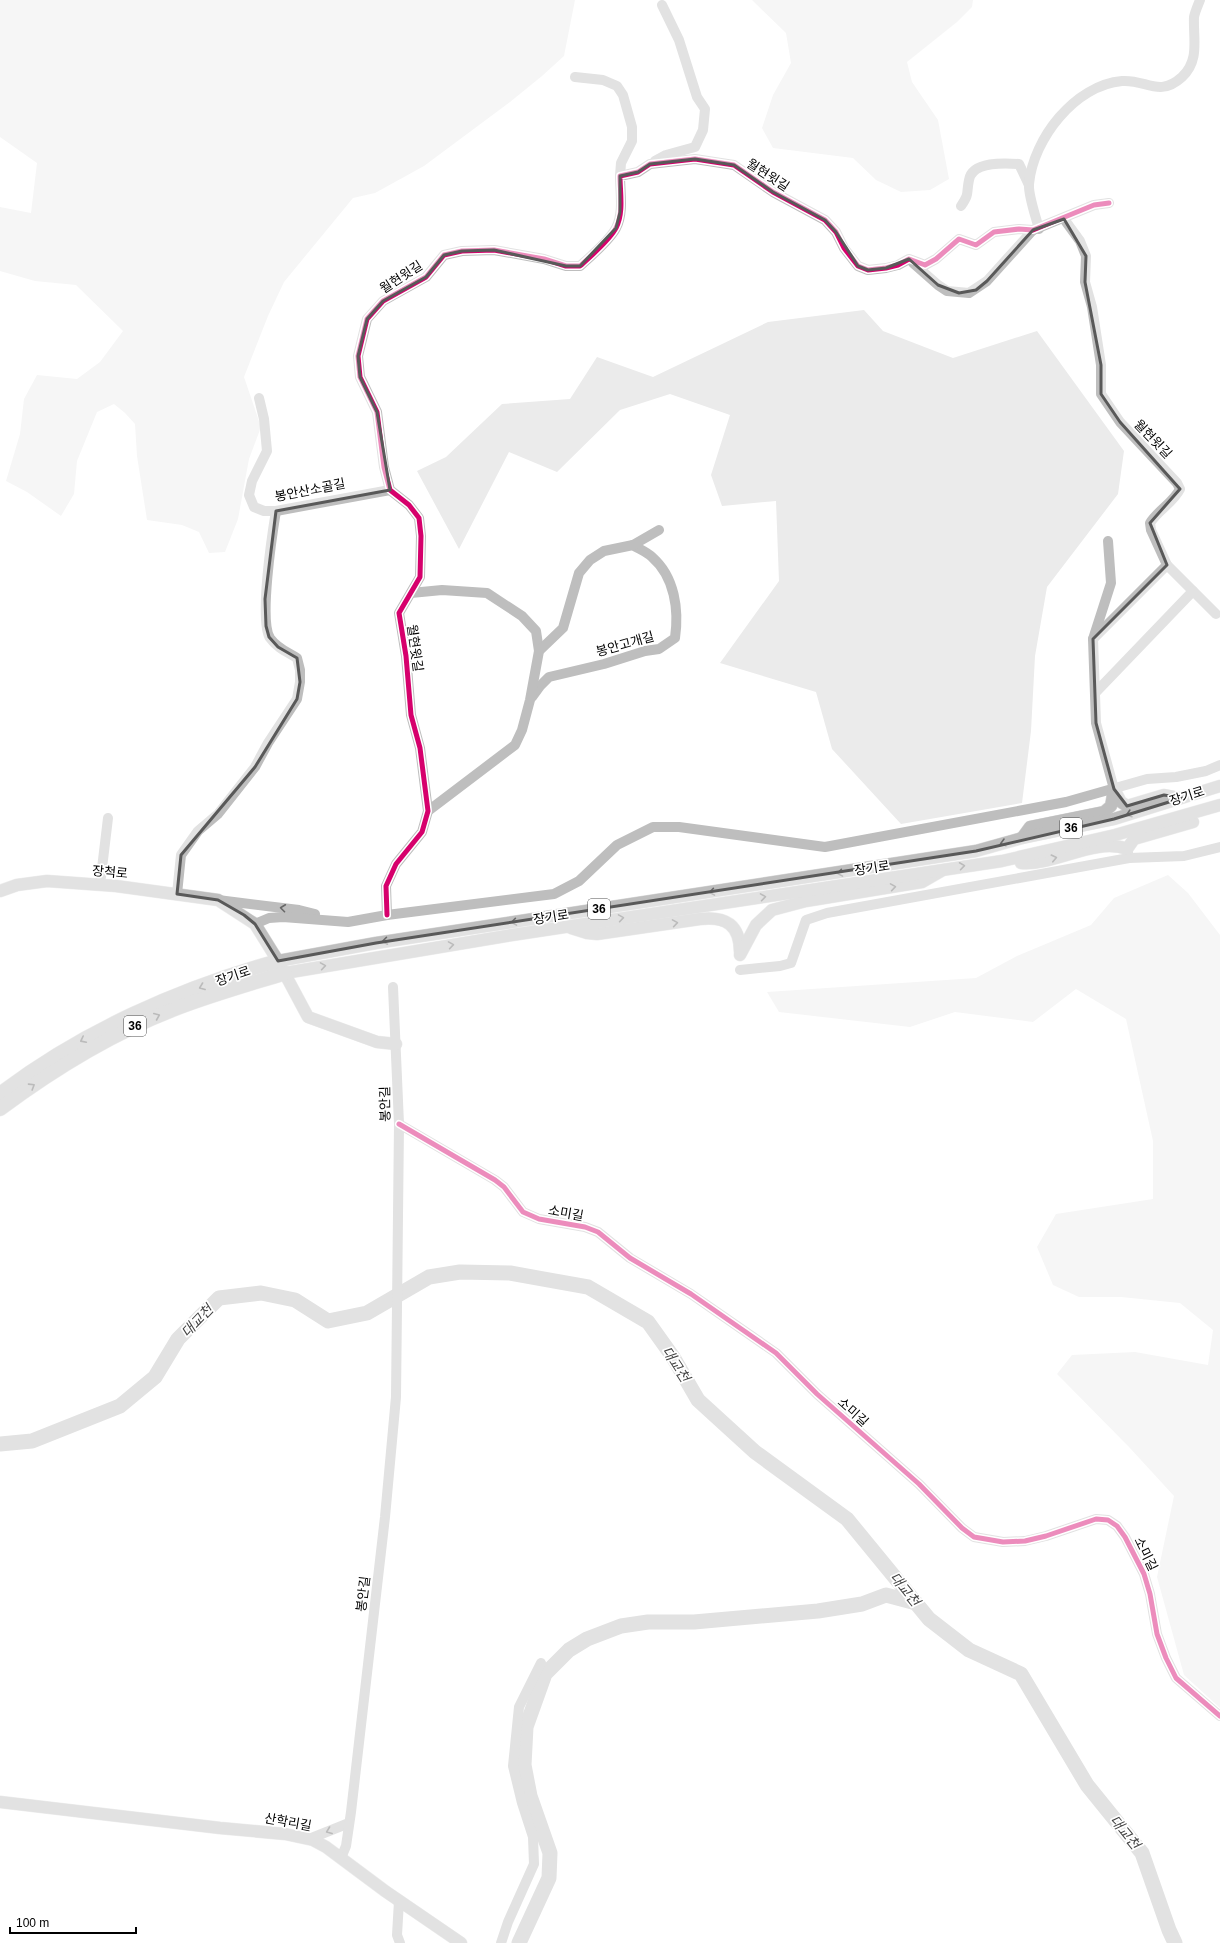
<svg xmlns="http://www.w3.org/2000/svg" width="1220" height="1943" font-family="Helvetica,'Noto Sans KR',sans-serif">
	<rect width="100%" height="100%" fill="#fff"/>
	<!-- green -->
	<g fill="#ebebeb">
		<path d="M 0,0 L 575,0 L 564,56 L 542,76 L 510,102 L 424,166 L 375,193 L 353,198 L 284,282 L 268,316 L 244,377 L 261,427 L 249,459 L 238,519 L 225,552 L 209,553 L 199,532 L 182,525 L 147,520 L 137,456 L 135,424 L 125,413 L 114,404 L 97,412 L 77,461 L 74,494 L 61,516 L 27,492 L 6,481 L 20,434 L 24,399 L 37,375 L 77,379 L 100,362 L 123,331 L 76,285 L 35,281 L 0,271 L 0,207 L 31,213 L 37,163 L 0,137 Z"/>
		<path d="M 752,0 L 973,0 L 972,7 L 957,22 L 907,62 L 912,82 L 938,120 L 949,179 L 930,190 L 901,192 L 876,180 L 853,158 L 773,148 L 762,128 L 773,95 L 791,63 L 786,33 Z"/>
		<path d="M 864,310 L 883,331 L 953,358 L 1037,331 L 1124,451 L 1118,494 L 1047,587 L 1035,656 L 1031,731 L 1022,803 L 901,824 L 832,749 L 816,692 L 720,663 L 779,581 L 776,501 L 722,506 L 711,475 L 730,415 L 670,394 L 620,410 L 557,472 L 509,452 L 459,549 L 417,471 L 446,457 L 502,404 L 570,399 L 597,357 L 653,377 L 768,322 Z"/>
		<path d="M 1168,875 L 1188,893 L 1220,935 L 1220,1708 L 1184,1675 L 1157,1577 L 1174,1496 L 1129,1447 L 1057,1374 L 1072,1355 L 1135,1352 L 1208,1365 L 1213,1330 L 1180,1303 L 1121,1297 L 1079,1297 L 1053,1285 L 1037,1247 L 1056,1214 L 1153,1199 L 1153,1141 L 1126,1019 L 1076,989 L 1033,1022 L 955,1012 L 910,1027 L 779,1012 L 767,992 L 976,978 L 1017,956 L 1091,925 L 1114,898 Z"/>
	</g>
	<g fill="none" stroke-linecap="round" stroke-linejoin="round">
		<!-- river -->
		<g stroke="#bebebe" stroke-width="15">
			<path d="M 0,1444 L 32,1441 L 120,1406 L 155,1377 L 178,1339 L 219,1298 L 261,1293 L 295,1300 L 328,1321 L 367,1313 L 429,1277 L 460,1272 L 510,1273 L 588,1287 L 648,1322 L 673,1357 L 698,1400 L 755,1452 L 847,1519 L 929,1619 L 969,1650 L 1021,1674 L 1087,1785 L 1142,1853 L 1169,1930 L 1175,1943"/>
			<path d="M 519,1943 L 549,1878 L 550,1853 L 530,1796 L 524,1765 L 526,1727 L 545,1674 L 569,1650 L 587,1639 L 621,1626 L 648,1622 L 694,1622 L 818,1611 L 862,1604 L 886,1595 L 916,1603"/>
		</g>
		<defs>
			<g id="major">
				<path d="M 1114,789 L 1121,802 L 1127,806 L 1164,795 L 1179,798"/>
				<path d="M 1022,838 L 1030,827 L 1104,812 L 1111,806 L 1114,789"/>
				<path d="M 1021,863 C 1054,866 1095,837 1127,849 L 1134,839 L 1193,822"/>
				<path d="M 0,891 L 17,885 L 47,881 L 116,886 L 218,900 L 255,924 L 278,961 L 308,1017 L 377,1042 L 396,1044"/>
				<path d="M 571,928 L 587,933 L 597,934 L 700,919 C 726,916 740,925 740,952"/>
				<path d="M 740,955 L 756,925 L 772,910 L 806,901 L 922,882 L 941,871"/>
				<path d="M 278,961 L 376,943 L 976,851 L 1022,838 L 1114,819 L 1220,786"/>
				<path d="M 285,973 L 512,935 L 1002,861 L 1115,835 L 1220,805"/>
				<path d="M 0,1802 L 220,1828 L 285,1834 L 313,1840 L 326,1847 L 385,1891 L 461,1943"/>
			</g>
			<g id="highway">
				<path d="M 0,1094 C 81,1032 180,988 278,961"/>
				<path d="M 0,1109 C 55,1068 116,1031 180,1007 C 214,994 250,984 285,973"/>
			</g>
		</defs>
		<!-- major casing -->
		<use href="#major" stroke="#dbdbdb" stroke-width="13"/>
		<!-- highway casing -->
		<use href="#highway" stroke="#dbdbdb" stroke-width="15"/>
		<!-- minor -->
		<g stroke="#bebebe" stroke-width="10">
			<path d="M 575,77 L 603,80 L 617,86 L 623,95 L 632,127 L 632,141 L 621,163 L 620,176"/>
			<path d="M 655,161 L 666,155 L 695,147 L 703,130 L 705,109 L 697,97 L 679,40 L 662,5"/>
			<path d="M 961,206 C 970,193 966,194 969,180 C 972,161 1005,163 1019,164 L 1029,185"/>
			<path d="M 1064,219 L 1080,241 L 1086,256 L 1085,282 L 1092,307 L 1101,365 L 1101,394 L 1120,422 L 1177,483 L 1180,489 C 1173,503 1158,510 1150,523 L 1151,530 L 1167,565 L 1093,639"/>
			<path d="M 1039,229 C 1036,217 1028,195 1029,184 C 1033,139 1075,85 1122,81 C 1146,79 1159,98 1182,77 C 1200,60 1193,39 1194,17 C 1195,12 1198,5 1200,0"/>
			<path d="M 913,263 L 938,285 L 947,291 L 969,293 L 987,281 L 1033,230"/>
			<path d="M 259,398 L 264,419 L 267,451 L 252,481 L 249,495 L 254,507 L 264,511 L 276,511 L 390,490"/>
			<path d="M 1108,541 L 1111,583 L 1093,639 L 1096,723 L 1114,789"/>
			<path d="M 1167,565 L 1216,614"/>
			<path d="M 411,593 L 442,590 L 487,593 L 522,616 L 536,631 L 539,651"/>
			<path d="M 1096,692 L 1193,591"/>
			<path d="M 532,697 L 540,686 L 549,677 L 604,664 L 645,651 L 659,649 L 675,638 C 679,610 675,577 652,557 C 647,552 639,549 633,545"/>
			<path d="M 428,811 L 515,745 L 522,730 L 530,700 L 539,651 L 563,628 L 579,573 L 590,560 L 604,551 L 633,545 L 659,530"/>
			<path d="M 1128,853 L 1129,858 L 1184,856 L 1220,847"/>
			<path d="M 100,885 L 108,818"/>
			<path d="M 177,894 L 181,855 L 198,831 L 218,814 L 255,767 L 268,743 L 297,699 L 300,682 L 300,670 L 297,658 C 287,652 277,648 270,638 C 259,621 272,535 276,511"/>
			<path d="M 218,900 L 299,910 L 315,914"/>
			<path d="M 387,915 L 386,886 L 396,864 L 422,832 L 428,811 L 420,748 L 411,715 L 406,656 L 399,613 L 420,577 L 421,536 L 419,518 L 409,505 L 390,490 L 384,467 L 377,412 L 360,377 L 358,356 L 367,319 L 383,301 L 426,277 L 444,255 L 462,251 L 494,250 L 544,259 L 566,266 L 580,266 C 590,257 610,240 616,228 C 624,213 620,192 620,176 L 638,172 L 650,164 L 695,159 L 734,165 L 773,192 L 825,220 L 836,232 L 844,248 L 858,266 L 868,270 L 886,268 L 898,265 L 909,259 L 925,265 L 936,259 L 959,239 L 976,245 L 994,232 L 1019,229 L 1033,230 L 1094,205 L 1109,203"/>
			<path d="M 255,924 L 269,918 L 283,917 L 348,922 L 387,915 L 554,894 L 579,881 L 617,845 L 653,827 L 679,827 L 825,847 L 1066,802 L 1147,779 L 1176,777 L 1206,771 L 1220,765"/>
			<path d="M 740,970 L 780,966 L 791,963 L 806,920 L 827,913 L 1129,858"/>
			<path d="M 399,1124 L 495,1180 L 504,1187 L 523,1212 L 539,1219 L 585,1227 L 598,1232 L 630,1258 L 691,1294 L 776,1353 L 817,1394 L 919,1484 L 962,1528 L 974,1537 L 1003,1542 L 1025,1541 L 1046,1536 L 1096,1519 L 1108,1520 L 1117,1526 L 1125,1537 L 1144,1574 L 1150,1594 L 1157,1634 L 1166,1658 L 1176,1678 L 1220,1716"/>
			<path d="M 309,1839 L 349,1823"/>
			<path d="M 341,1858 L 346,1846 L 351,1812 L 385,1517 L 396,1397 L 399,1124 L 393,987"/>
			<path d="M 399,1901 L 397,1935 L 400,1943"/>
			<path d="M 501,1943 L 508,1922 L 534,1864 L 533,1837 L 522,1803 L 513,1766 L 519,1707 L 541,1663"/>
		</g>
		<!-- major -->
		<use href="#major" stroke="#bebebe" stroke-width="12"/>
		<!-- highway -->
		<use href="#highway" stroke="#bebebe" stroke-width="14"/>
		<defs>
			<g id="cycleway">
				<path d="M 387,915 L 386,886 L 396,864 L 422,832 L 428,811 L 420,748 L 411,715 L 406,656 L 399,613 L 420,577 L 421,536 L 419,518 L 409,505 L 390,490 L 384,467 L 377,412 L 360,377 L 358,356 L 367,319 L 383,301 L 426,277 L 444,255 L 462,251 L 494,250 L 544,259 L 566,266 L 580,266 C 590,257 610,240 616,228 C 624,213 620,192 620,176 L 638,172 L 650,164 L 695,159 L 734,165 L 773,192 L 825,220 L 836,232 L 844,248 L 858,266 L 868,270 L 886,268 L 898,265 L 909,259 L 925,265 L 936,259 L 959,239 L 976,245 L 994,232 L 1019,229 L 1033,230 L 1094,205 L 1109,203"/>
				<path d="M 399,1124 L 495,1180 L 504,1187 L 523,1212 L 539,1219 L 585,1227 L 598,1232 L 630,1258 L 691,1294 L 776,1353 L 817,1394 L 919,1484 L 962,1528 L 974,1537 L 1003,1542 L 1025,1541 L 1046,1536 L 1096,1519 L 1108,1520 L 1117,1526 L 1125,1537 L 1144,1574 L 1150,1594 L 1157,1634 L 1166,1658 L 1176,1678 L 1220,1716"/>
			</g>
		</defs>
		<!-- cycleway casing -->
		<use href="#cycleway" stroke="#fff" stroke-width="8"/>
		<!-- cycleway -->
		<use href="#cycleway" stroke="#d6006c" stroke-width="5"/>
	</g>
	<!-- one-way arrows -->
	<defs><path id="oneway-chevron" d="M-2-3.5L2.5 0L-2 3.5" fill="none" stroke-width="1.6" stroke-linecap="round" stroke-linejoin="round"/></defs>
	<g stroke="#686868">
		<use href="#oneway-chevron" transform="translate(1129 814) rotate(163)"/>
		<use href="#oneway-chevron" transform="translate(1003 843) rotate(165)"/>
		<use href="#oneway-chevron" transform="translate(1054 858) rotate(-13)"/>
		<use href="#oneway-chevron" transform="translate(962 866) rotate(-8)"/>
		<use href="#oneway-chevron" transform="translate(840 873) rotate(171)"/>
		<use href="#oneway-chevron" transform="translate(893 887) rotate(-9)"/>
		<use href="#oneway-chevron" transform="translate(712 892) rotate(171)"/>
		<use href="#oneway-chevron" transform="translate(763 897) rotate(-9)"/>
		<use href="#oneway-chevron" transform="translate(283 908) rotate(-173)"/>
		<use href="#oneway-chevron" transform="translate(621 918) rotate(-9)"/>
		<use href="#oneway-chevron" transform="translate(514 922) rotate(171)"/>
		<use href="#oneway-chevron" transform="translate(675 923) rotate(-9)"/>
		<use href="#oneway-chevron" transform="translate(385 941) rotate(172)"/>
		<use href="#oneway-chevron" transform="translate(451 945) rotate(-9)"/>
		<use href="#oneway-chevron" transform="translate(323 966) rotate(-9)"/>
		<use href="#oneway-chevron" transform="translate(202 987) rotate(159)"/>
		<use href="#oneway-chevron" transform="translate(157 1016) rotate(-23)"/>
		<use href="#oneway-chevron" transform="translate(83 1040) rotate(153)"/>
		<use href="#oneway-chevron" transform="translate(32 1086) rotate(-32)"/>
		<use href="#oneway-chevron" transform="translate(329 1831) rotate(159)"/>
	</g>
	<!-- marked area -->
	<path d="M0 0H1220V1943H0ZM 695,159 L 734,165 L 773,192 L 825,220 L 836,232 L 858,266 L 868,270 L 886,268 L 909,259 L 938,285 L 959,293 L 976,290 L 987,281 L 1033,230 L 1064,219 L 1086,256 L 1085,282 L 1101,365 L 1101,394 L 1120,422 L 1180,489 L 1150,523 L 1167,565 L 1093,639 L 1096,723 L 1114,789 L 1127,806 L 1164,795 L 1182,798 L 1114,819 L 976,851 L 376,943 L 278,961 L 255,924 L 244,915 L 218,900 L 177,894 L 181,855 L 255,767 L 297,699 L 300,682 L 297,658 L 278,647 L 269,637 L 266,626 L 265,599 L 276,511 L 390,490 L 377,412 L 360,377 L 358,356 L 367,319 L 383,301 L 426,277 L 444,255 L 462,251 L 494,250 L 566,266 L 580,266 L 616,228 L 620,212 L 620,176 L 638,172 L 650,164 Z" fill="#fff" fill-opacity=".55" fill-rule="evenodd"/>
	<path fill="none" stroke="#595959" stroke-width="3" stroke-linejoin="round" d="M 695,159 L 734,165 L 773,192 L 825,220 L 836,232 L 858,266 L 868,270 L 886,268 L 909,259 L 938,285 L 959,293 L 976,290 L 987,281 L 1033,230 L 1064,219 L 1086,256 L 1085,282 L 1101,365 L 1101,394 L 1120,422 L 1180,489 L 1150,523 L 1167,565 L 1093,639 L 1096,723 L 1114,789 L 1127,806 L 1164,795 L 1182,798 L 1114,819 L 976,851 L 376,943 L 278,961 L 255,924 L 244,915 L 218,900 L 177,894 L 181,855 L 255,767 L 297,699 L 300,682 L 297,658 L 278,647 L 269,637 L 266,626 L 265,599 L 276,511 L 390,490 L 377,412 L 360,377 L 358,356 L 367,319 L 383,301 L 426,277 L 444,255 L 462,251 L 494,250 L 566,266 L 580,266 L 616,228 L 620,212 L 620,176 L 638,172 L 650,164 Z"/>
	<g text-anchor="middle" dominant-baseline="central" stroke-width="3.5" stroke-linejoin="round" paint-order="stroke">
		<!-- shield labels -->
		<g fill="#fff" stroke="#4c4c4c" stroke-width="1">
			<rect x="1060" y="818" width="22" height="20" rx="3"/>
			<rect x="588" y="899" width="22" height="20" rx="3"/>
			<rect x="124" y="1016" width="22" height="20" rx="3"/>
		</g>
		<g font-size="12" font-weight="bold" fill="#000">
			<text x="1071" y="828">36</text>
			<text x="599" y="909">36</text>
			<text x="135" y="1026">36</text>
		</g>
		<!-- street labels -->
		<g font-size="13" fill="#000" stroke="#fff">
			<text transform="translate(768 175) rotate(33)">월현윗길</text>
			<text transform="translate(401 277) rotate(-33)">월현윗길</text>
			<text transform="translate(1153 439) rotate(46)">월현윗길</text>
			<text transform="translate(310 490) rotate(-11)">봉안산소골길</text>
			<text transform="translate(625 644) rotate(-16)">봉안고개길</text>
			<text transform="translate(415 648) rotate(82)">월현윗길</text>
			<text transform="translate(1187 796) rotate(-18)">장기로</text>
			<text transform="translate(872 868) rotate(-9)">장기로</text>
			<text transform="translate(110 872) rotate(5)">장척로</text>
			<text transform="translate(551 917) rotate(-9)">장기로</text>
			<text transform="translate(233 976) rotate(-19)">장기로</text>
			<text transform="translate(385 1104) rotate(-91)">봉안길</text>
			<text transform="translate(566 1213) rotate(10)">소미길</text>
			<text transform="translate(853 1412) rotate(42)">소미길</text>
			<text transform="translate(1146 1554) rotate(64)">소미길</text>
			<text transform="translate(363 1594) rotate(-83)">봉안길</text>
			<text transform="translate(288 1822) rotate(10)">산학리길</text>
		</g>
		<!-- water labels -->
		<g font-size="14" font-style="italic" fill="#434343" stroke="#fff">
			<text transform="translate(197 1321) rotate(-46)">대교천</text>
			<text transform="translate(676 1364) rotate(57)">대교천</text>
			<text transform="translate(905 1589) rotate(51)">대교천</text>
			<text transform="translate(1125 1832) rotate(51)">대교천</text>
		</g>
	</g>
	<!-- scale -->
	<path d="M10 1927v6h126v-6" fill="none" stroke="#000000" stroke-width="2"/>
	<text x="16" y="1927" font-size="12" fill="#000000" stroke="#ffffff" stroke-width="3" paint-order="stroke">100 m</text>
</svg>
